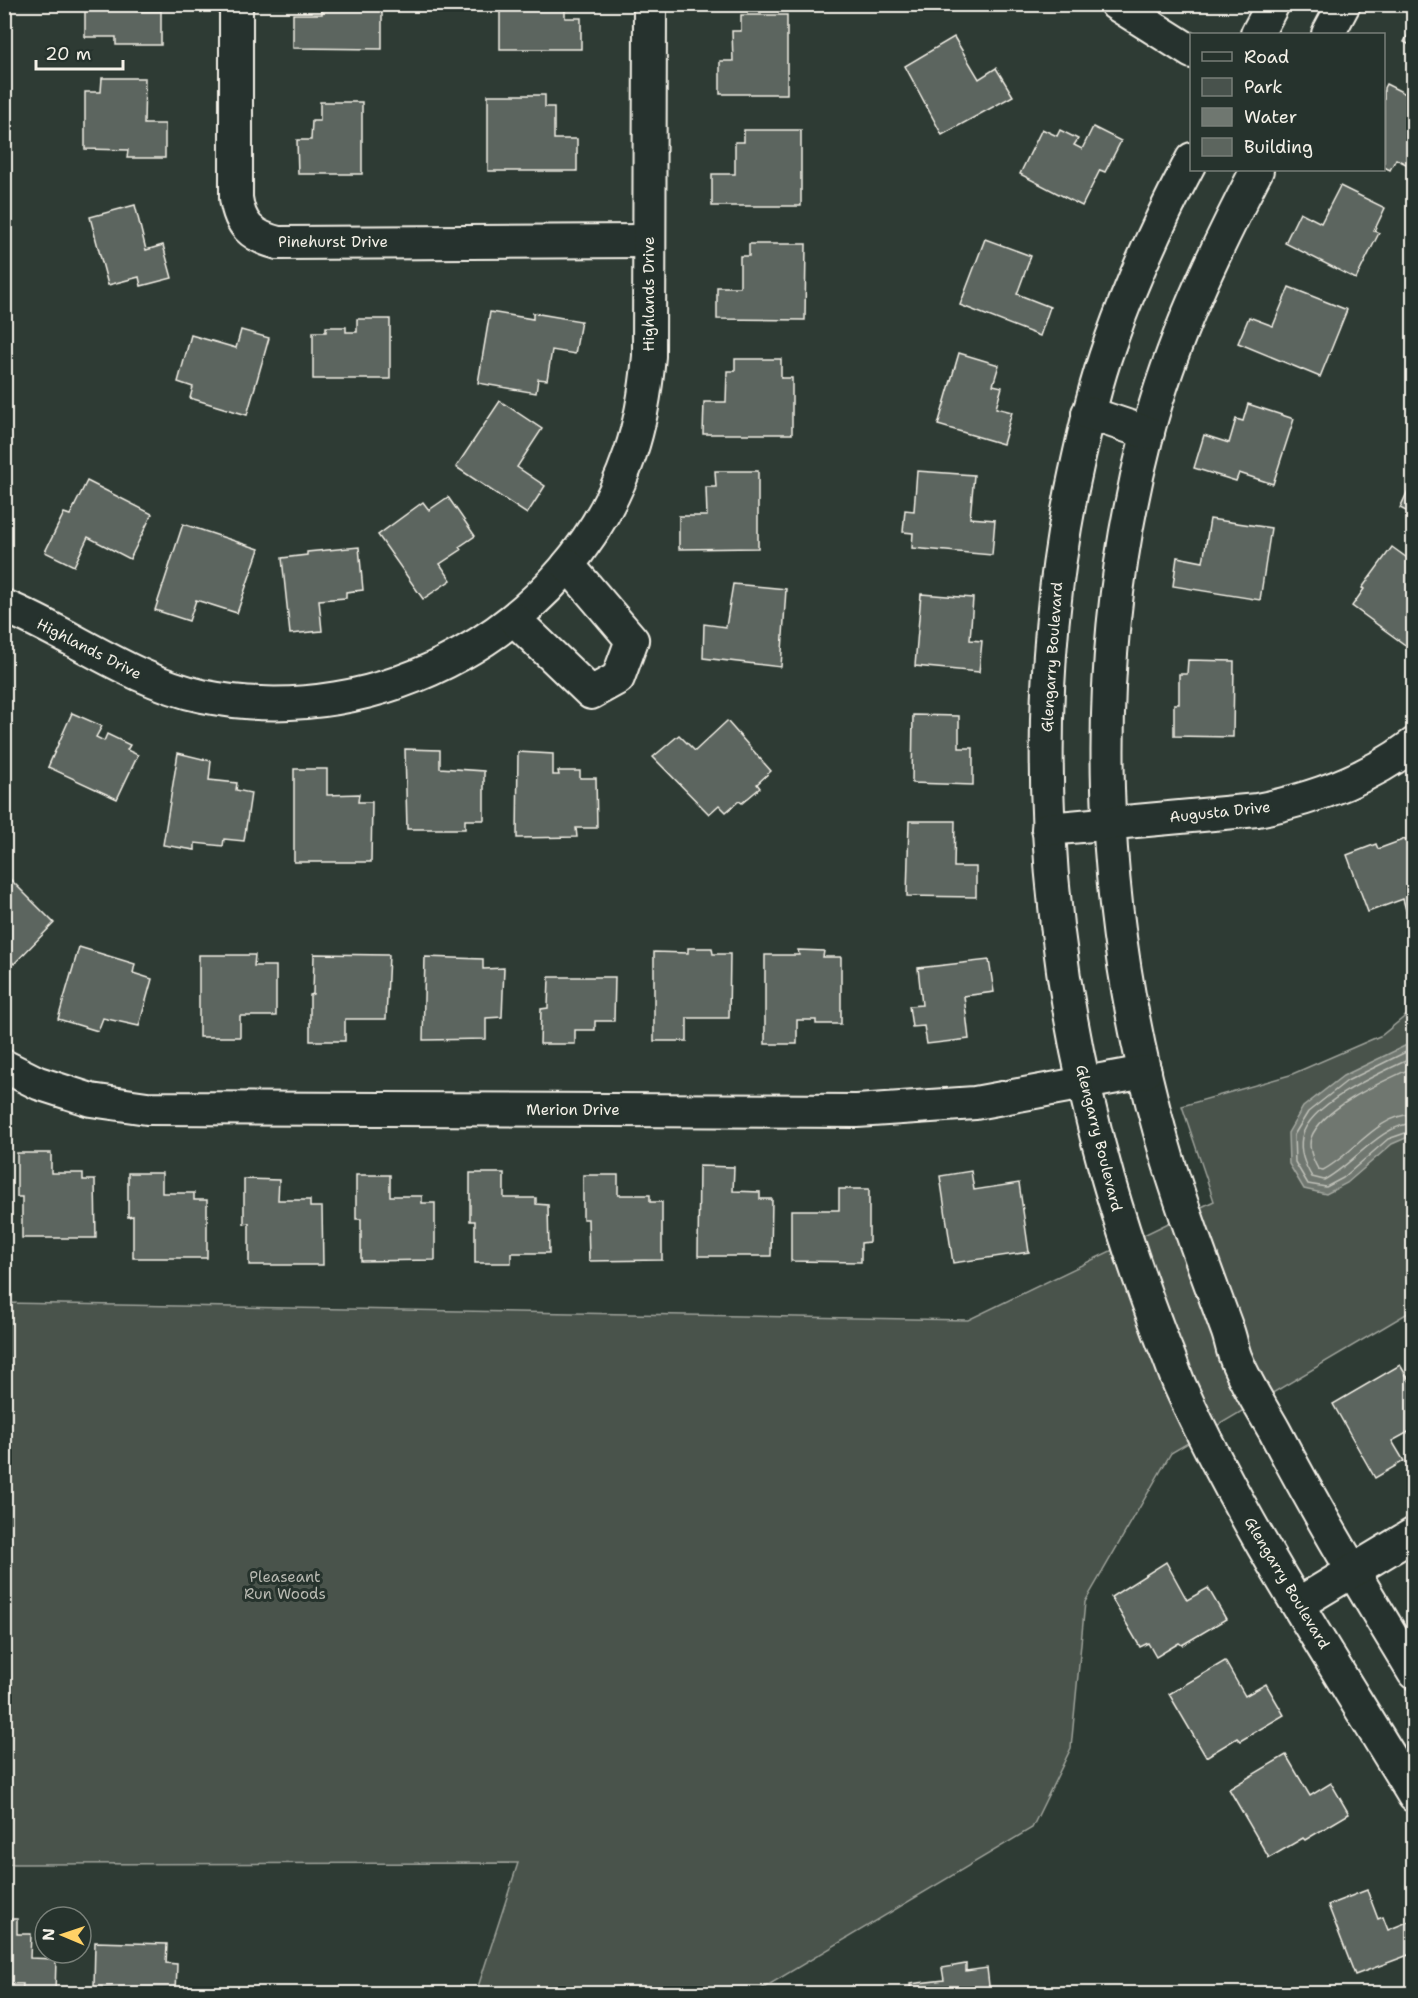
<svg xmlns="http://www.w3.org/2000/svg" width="1418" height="1998" font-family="'Shantell Sans',sans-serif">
	<rect width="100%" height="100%" fill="#2e3b34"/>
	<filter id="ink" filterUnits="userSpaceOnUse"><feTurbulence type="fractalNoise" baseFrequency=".0167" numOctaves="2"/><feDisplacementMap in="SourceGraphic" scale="12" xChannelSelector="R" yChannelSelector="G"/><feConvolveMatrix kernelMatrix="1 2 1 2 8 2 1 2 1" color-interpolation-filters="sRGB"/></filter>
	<g filter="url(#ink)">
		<!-- green -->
		<path fill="#48524c" stroke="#9ea29a" stroke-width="1.5" d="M 1413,1010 L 1413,1310 L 1171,1453 L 1085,1602 L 1071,1748 L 1032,1828 L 753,1994 L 476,1993 L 518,1863 L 5,1864 L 5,1303 L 968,1320 L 1214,1201 L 1182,1106 L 1290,1075 L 1382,1035 Z"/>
		<!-- water -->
		<path fill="#6f7770" stroke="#a4a8a0" stroke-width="1.5" d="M 1413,1042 L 1413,1135 L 1392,1144 L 1347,1183 L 1326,1194 L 1304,1189 L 1289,1164 L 1288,1133 L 1303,1107 L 1343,1076 Z"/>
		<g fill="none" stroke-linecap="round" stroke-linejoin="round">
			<!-- shore -->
			<g stroke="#bfc0b8" stroke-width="1.5">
				<path d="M 1414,1048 L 1347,1081 L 1308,1112 L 1294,1135 L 1295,1162 L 1308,1184 L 1326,1187 L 1343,1178 L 1388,1139 L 1414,1130"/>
				<path d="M 1414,1057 C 1384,1071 1309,1103 1302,1137 C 1299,1152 1305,1165 1312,1177 L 1324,1180 C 1354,1164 1380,1125 1414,1123"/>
				<path d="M 1414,1067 C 1386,1080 1322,1107 1311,1138 C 1308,1148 1313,1160 1318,1169 L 1323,1170 C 1354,1154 1376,1115 1414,1114"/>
			</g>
		</g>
		<!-- building -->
		<g fill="#5c655e" stroke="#f4f1e8" stroke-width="1.5">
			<path d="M 85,4 L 136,4 L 136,11 L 161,11 L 161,45 L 116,45 L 116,37 L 85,37 Z"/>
			<path d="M 322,4 L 382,4 L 382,49 L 293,48 L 293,14 L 322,14 Z"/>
			<path d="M 500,4 L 565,4 L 565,18 L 581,18 L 581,49 L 500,49 Z"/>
			<path d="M 741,15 L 787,15 L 787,94 L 720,94 L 720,61 L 733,61 L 732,31 L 741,31 Z"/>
			<path d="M 1414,24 L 1414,47 L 1404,42 Z"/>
			<path d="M 954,37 L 979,79 L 996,68 L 1013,96 L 942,135 L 905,66 Z"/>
			<path d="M 102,78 L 145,78 L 144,124 L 165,124 L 165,158 L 127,158 L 128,150 L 85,149 L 85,92 L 101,92 Z"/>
			<path d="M 1386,84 L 1414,98 L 1414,168 L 1396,159 L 1390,170 L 1384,167 L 1384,88 Z"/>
			<path d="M 488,95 L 545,95 L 545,107 L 554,107 L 554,139 L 577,139 L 577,171 L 488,171 Z"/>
			<path d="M 320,102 L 362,102 L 362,174 L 298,174 L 297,140 L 311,140 L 312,121 L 320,121 Z"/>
			<path d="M 1093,127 L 1121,141 L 1105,172 L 1100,170 L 1082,206 L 1020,174 L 1042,129 L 1057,136 L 1060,130 L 1078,139 L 1074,145 L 1082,149 Z"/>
			<path d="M 744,130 L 801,130 L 801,206 L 712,206 L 712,174 L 735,174 L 735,142 L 744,142 Z"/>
			<path d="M 1340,186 L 1385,208 L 1374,231 L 1379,233 L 1356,279 L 1285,243 L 1300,212 L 1321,223 Z"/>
			<path d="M 135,205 L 146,250 L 163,245 L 172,278 L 141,286 L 139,277 L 108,285 L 90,217 Z"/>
			<path d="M 985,239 L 1031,256 L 1017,294 L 1050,307 L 1040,336 L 960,305 Z"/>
			<path d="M 749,244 L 806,244 L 805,320 L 717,319 L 717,287 L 740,287 L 740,256 L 749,256 Z"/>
			<path d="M 1289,287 L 1347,310 L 1320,377 L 1238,343 L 1249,317 L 1273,326 Z"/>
			<path d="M 490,312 L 533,319 L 533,313 L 581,321 L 575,354 L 552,350 L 547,380 L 538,379 L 536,393 L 478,383 Z"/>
			<path d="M 357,319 L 390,319 L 390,379 L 313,379 L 313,332 L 326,332 L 326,327 L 346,327 L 346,332 L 357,332 Z"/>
			<path d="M 241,330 L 269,338 L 247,415 L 190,398 L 193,387 L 178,382 L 191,335 L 236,348 Z"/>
			<path d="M 959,353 L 999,365 L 993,385 L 1002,387 L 996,408 L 1012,412 L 1003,444 L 938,425 Z"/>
			<path d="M 735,359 L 781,359 L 781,378 L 792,378 L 792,434 L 703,434 L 704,402 L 726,402 L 727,371 L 735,371 Z"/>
			<path d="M 500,401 L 542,429 L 517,467 L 545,486 L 527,514 L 456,467 Z"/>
			<path d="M 1248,404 L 1294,419 L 1273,484 L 1239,473 L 1236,481 L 1194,468 L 1204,435 L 1229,443 L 1236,419 L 1243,421 Z"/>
			<path d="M 715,471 L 758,471 L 758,548 L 679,549 L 679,516 L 707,516 L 706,487 L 716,487 Z"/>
			<path d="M 917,471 L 974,475 L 970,518 L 995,520 L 992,555 L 912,548 L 913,533 L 903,532 L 905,510 L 914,511 Z"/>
			<path d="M 1413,480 L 1414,480 L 1414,515 L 1400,508 Z"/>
			<path d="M 87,481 L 152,514 L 130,559 L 88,537 L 74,566 L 45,552 L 64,513 L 70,515 Z"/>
			<path d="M 448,497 L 475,536 L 459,547 L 461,550 L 440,564 L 451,580 L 423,599 L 378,535 L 423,502 L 429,510 Z"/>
			<path d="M 1210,519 L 1271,528 L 1260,600 L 1173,586 L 1177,557 L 1203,562 Z"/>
			<path d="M 183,524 L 259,549 L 237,613 L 196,600 L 189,621 L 155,610 Z"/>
			<path d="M 359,547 L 363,590 L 346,592 L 346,598 L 319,600 L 322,631 L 290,634 L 282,558 L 307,555 L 307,552 Z"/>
			<path d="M 1392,547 L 1414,563 L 1414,602 L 1408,610 L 1414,614 L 1414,640 L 1408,647 L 1352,606 L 1364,589 L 1362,588 Z"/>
			<path d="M 733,584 L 786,589 L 781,667 L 703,658 L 704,624 L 726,627 Z"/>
			<path d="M 921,594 L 973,598 L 970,640 L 982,641 L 979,672 L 915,666 Z"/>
			<path d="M 1188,660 L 1234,661 L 1233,737 L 1174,736 L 1174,704 L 1179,704 L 1179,674 L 1187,674 Z"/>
			<path d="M 72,713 L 102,726 L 96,737 L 104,741 L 107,734 L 130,745 L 127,750 L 138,755 L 117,799 L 48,767 Z"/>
			<path d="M 913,715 L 959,716 L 959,748 L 973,748 L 973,785 L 912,783 Z"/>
			<path d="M 727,721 L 771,771 L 757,784 L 760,788 L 742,803 L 739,801 L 726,812 L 719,805 L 709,814 L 653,757 L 679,735 L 695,751 Z"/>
			<path d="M 405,749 L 440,750 L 440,768 L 484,771 L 484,820 L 465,820 L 465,829 L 407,829 Z"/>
			<path d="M 518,752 L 553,754 L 553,775 L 559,775 L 558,771 L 580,771 L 580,778 L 596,778 L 597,828 L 576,828 L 577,837 L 517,838 Z"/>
			<path d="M 178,753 L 211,761 L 209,780 L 237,783 L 236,790 L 251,793 L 244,841 L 224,839 L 223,846 L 195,843 L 195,850 L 163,845 Z"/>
			<path d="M 294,769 L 327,769 L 327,795 L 359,794 L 358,802 L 372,802 L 371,862 L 294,862 Z"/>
			<path d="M 909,821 L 955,821 L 954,867 L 976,867 L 976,897 L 907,896 Z"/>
			<path d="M 1405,839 L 1408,847 L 1414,845 L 1414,907 L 1406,910 L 1403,899 L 1368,912 L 1347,855 L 1376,844 L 1378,849 Z"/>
			<path d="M 4,873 L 54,923 L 14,964 L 4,954 Z"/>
			<path d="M 79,947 L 135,964 L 133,973 L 152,979 L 139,1026 L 103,1018 L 98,1031 L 58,1019 Z"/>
			<path d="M 688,948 L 712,948 L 713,954 L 730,954 L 729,1018 L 687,1018 L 687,1041 L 654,1041 L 654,952 L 688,953 Z"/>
			<path d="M 798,950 L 824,951 L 823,957 L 841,957 L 841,1024 L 816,1024 L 816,1020 L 797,1020 L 797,1044 L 765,1044 L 765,955 L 799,955 Z"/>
			<path d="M 314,954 L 389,955 L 386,1019 L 345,1019 L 345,1041 L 310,1041 L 310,995 L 313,994 Z"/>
			<path d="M 199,955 L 255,955 L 254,966 L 276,966 L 276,1016 L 240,1016 L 240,1037 L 199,1037 Z"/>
			<path d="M 425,957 L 483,959 L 483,969 L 504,968 L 502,1017 L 486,1018 L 486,1039 L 423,1040 Z"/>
			<path d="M 989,960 L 994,992 L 964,996 L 969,1039 L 927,1044 L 924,1026 L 912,1027 L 909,1006 L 922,1005 L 918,968 Z"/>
			<path d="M 549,977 L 615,977 L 614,1021 L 595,1021 L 595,1030 L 575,1030 L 575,1044 L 540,1044 L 541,1009 L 548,1008 Z"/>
			<path d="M 17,1153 L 51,1153 L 51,1173 L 83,1173 L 83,1180 L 95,1180 L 96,1238 L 22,1238 L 22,1197 L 17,1197 Z"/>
			<path d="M 699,1166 L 734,1167 L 733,1191 L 760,1192 L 760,1199 L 772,1199 L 771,1256 L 698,1256 Z"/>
			<path d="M 971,1171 L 974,1190 L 1019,1183 L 1029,1252 L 953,1263 L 940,1176 Z"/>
			<path d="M 128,1173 L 162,1173 L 162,1193 L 194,1193 L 194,1200 L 207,1200 L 207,1258 L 133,1258 L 133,1216 L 128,1217 Z"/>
			<path d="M 470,1173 L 504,1173 L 504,1198 L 536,1198 L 536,1204 L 548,1205 L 549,1253 L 511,1253 L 511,1263 L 475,1263 L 475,1221 L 470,1221 Z"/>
			<path d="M 356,1175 L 390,1175 L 390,1196 L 422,1196 L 422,1203 L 435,1203 L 435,1260 L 361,1261 L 361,1219 L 356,1219 Z"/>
			<path d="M 583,1175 L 618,1175 L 618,1195 L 650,1195 L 650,1202 L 662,1202 L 662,1260 L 589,1261 L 588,1219 L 583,1219 Z"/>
			<path d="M 244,1179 L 279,1180 L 278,1200 L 310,1200 L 310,1207 L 322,1207 L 323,1265 L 249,1265 L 249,1223 L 244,1224 Z"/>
			<path d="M 839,1189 L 869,1189 L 869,1242 L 861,1243 L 861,1262 L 791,1261 L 791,1210 L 839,1210 Z"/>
			<path d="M 1400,1365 L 1414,1388 L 1414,1429 L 1392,1441 L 1404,1461 L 1375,1478 L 1333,1404 Z"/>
			<path d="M 1166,1562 L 1187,1600 L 1208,1588 L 1226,1619 L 1182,1645 L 1179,1643 L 1156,1657 L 1148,1643 L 1140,1647 L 1111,1597 Z"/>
			<path d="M 1225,1661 L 1245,1696 L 1266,1684 L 1284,1715 L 1240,1741 L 1237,1738 L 1206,1757 L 1169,1694 Z"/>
			<path d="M 1286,1755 L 1310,1796 L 1331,1783 L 1349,1814 L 1305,1840 L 1303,1838 L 1269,1858 L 1229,1789 Z"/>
			<path d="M 1367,1890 L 1378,1919 L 1383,1917 L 1388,1930 L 1410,1921 L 1414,1930 L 1414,1953 L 1355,1975 L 1328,1905 Z"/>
			<path d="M 4,1919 L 17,1919 L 17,1934 L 31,1934 L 30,1958 L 56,1959 L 55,1994 L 22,1994 L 23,1984 L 9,1984 L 9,1992 L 4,1992 Z"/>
			<path d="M 95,1942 L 167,1944 L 166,1963 L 177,1964 L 176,1994 L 145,1994 L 145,1992 L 126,1992 L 126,1989 L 94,1988 Z"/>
			<path d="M 966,1964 L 966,1971 L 987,1968 L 990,1994 L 911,1994 L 910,1984 L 944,1980 L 942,1968 Z"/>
		</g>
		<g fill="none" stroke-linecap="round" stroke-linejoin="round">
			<defs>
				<g id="minor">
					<path d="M 236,4 L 236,198 C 240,225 251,236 278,243 L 649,241"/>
					<path d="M 1116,4 L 1192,52"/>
					<path d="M 1257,34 L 1273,4"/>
					<path d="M 1328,34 L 1344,4"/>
					<path d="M 1192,159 C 1160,219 1132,280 1110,343 C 1096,382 1087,421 1078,461 C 1025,698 1042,946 1108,1179 C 1124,1235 1143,1290 1164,1345 C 1170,1358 1174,1372 1180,1386 C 1245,1529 1333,1661 1414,1796"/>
					<path d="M 1257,170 C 1213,254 1171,342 1147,435 C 1087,665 1098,912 1162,1140 C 1180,1204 1204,1266 1227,1329 C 1231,1339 1232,1350 1236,1359 C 1246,1384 1261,1407 1274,1430 C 1317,1513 1366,1593 1414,1673"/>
					<path d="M 1088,413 L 1148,433"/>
					<path d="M 4,606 C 72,634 130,680 202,696 C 381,733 571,628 630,454 C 641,422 646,389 649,356 L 650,4"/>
					<path d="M 514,619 L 591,693 L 618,678 L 632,640 L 568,565"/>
					<path d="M 1048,829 L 1257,810 C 1314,799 1367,780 1414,744"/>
					<path d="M 4,1066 L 38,1083 L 91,1100 L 147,1108 L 857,1111 L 975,1103 L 1145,1072"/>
					<path d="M 1298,1604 L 1414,1534"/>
				</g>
			</defs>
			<!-- minor casing -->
			<use href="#minor" stroke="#f4f1e8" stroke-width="36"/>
			<!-- minor -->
			<use href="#minor" stroke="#26332d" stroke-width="32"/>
		</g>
	</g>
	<g text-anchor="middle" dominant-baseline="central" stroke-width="6" stroke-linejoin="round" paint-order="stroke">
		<!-- street labels -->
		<g font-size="15" fill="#f4f1e8" stroke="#26332d">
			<text x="333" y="242">Pinehurst Drive</text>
			<text transform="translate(649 294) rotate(-90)">Highlands Drive</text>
			<text transform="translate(89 649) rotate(27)">Highlands Drive</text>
			<text transform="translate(1052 657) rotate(-86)">Glengarry Boulevard</text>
			<text transform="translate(1220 812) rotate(-6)">Augusta Drive</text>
			<text x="573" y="1110">Merion Drive</text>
			<text transform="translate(1099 1138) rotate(76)">Glengarry Boulevard</text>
			<text transform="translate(1287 1583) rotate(59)">Glengarry Boulevard</text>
		</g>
		<!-- park labels -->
		<g font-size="15" fill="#b8b9b1" stroke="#26332d">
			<text x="285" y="1577">Pleaseant<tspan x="285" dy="17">Run Woods</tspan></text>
		</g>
	</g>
	<!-- margin -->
	<rect width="1418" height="1998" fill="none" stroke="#26332d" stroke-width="24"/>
	<rect x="12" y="12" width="1394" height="1974" fill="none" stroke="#f4f1e8" stroke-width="2" filter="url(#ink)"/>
	<!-- legend -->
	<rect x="1190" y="33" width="195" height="138" fill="#26332d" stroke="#787f78" stroke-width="1.5"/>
	<rect x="1202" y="52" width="30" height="9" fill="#26332d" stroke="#787f78" stroke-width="1.5"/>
	<text x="1244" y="63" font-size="18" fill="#f4f1e8">Road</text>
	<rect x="1202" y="78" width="30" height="18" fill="#48524c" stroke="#787f78" stroke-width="1.5"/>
	<text x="1244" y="93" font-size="18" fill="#f4f1e8">Park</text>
	<rect x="1202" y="108" width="30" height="18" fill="#6f7770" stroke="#787f78" stroke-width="1.5"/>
	<text x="1244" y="123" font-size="18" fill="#f4f1e8">Water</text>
	<rect x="1202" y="138" width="30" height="18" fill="#5c655e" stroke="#787f78" stroke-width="1.5"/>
	<text x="1244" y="153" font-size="18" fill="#f4f1e8">Building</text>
	<!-- north arrow -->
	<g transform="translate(63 1935) rotate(272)"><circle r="28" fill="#26332d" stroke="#787f78" stroke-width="1.5"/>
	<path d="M0-4.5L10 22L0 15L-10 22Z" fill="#ffd166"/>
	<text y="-9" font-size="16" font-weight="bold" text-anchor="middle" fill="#f4f1e8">N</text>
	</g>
	<!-- scale -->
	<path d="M36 60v9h87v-9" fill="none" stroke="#f4f1e8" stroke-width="3"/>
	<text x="45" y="60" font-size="18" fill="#f4f1e8" stroke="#26332d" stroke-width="4.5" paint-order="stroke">20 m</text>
</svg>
